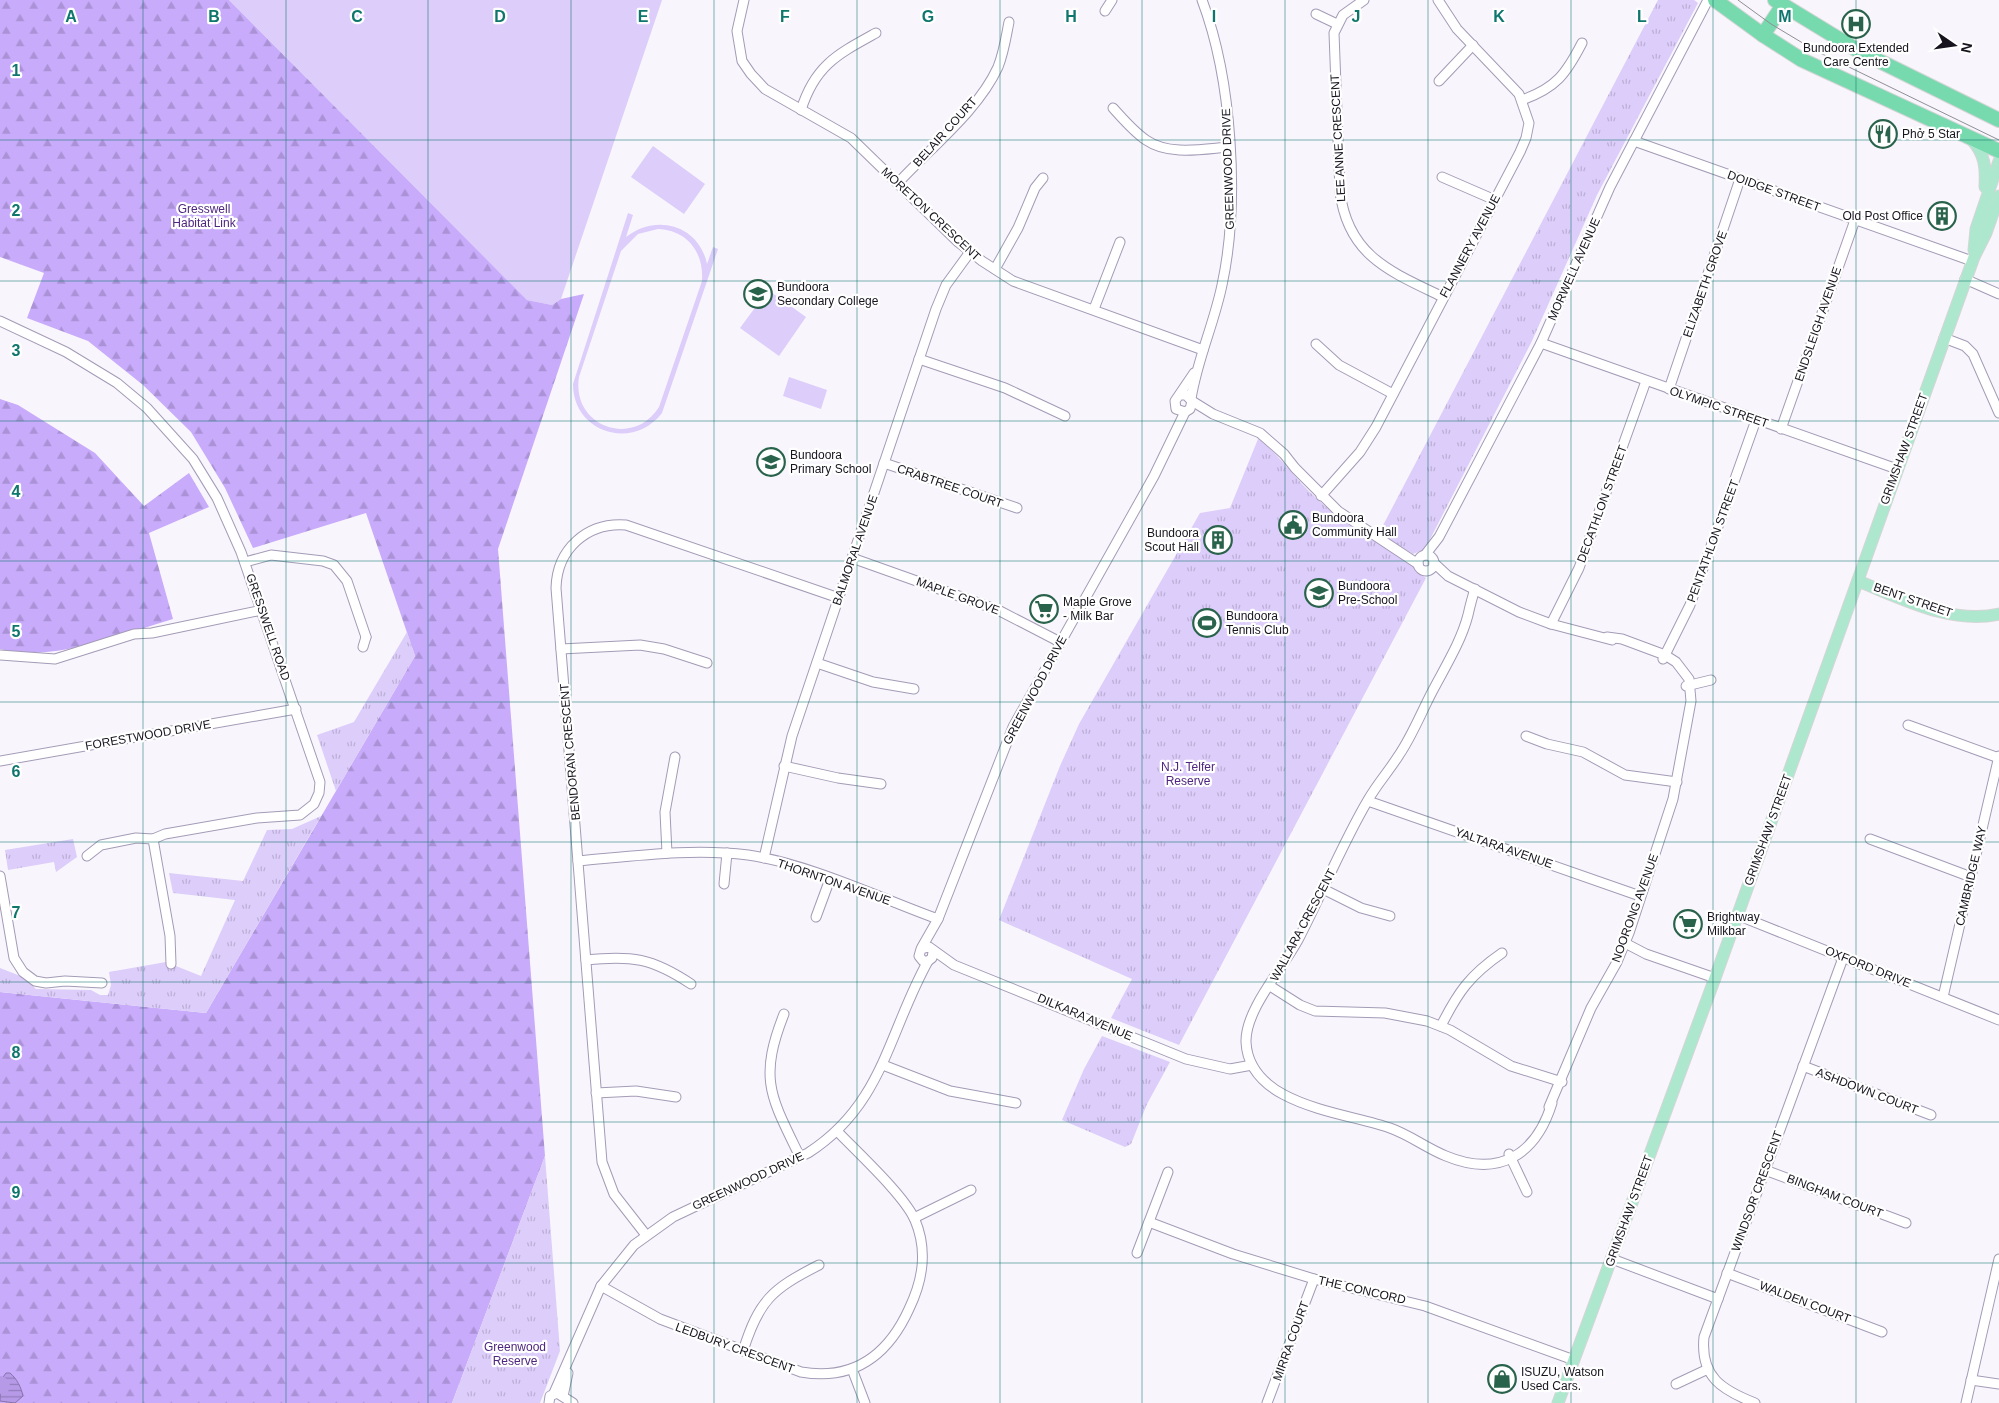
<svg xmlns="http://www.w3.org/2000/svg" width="1999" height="1403" font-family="Helvetica,sans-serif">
	<defs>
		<pattern id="forest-firs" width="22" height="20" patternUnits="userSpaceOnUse" patternTransform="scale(1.25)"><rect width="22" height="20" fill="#c8abfb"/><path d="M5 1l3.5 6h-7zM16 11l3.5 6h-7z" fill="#ab92d7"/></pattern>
		<pattern id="park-tufts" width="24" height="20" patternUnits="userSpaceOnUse" patternTransform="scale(1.25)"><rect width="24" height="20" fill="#dccdfa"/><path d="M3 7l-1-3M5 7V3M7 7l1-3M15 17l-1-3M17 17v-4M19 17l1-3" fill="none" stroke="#bcafd6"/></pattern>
		<pattern id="water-rules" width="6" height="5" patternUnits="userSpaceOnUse" patternTransform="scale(1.25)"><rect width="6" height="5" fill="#b69ae8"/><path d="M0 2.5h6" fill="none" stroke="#937cbb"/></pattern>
	</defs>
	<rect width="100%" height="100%" fill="#f8f6fc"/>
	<!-- grass -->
	<g fill="#dccdfa" fill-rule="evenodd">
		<path d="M 229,0 L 662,0 L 561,299 L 552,305 L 527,300 Z"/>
		<path d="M 653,146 L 705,184 L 684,214 L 631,177 Z"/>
		<path d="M 628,213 L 633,215 L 626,237 C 656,213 699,225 707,264 L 713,247 L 718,249 L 662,413 C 633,451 573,433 573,384 ZM 658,229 C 687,230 704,252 702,281 L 659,407 C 633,449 571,426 579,377 L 621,251 L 638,234 Z"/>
		<path d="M 768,290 L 806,317 L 779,356 L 740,328 Z"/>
		<path d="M 789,377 L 827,390 L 821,409 L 783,396 Z"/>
	</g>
	<!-- forest -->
	<g fill="url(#forest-firs)">
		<path d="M 0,0 L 229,0 L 527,300 L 552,305 L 561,299 L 584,294 L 498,549 L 545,1156 L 452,1403 L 0,1403 L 0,992 L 206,1013 L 415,656 L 366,513 L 253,548 L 225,488 L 191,432 L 143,385 L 88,341 L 27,318 L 44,273 L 0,257 Z"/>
		<path d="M 0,399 L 18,405 L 95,453 L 144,506 L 189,473 L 209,507 L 149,533 L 173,619 C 121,634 53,663 0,649 Z"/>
	</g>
	<!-- park -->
	<g fill="url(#park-tufts)">
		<path d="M 1658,0 L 1694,0 L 1698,3 L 1597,195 L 1531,343 L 1425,549 L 1413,554 L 1379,533 Z"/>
		<path d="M 1258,439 C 1280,455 1295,479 1315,497 C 1347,527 1376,543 1414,563 L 1416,572 L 1426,578 L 1179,1045 L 1111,1018 L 1132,979 L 999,920 L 1060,766 L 1079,724 L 1200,513 L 1230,508 Z"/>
		<path d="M 407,632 L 415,656 L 336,791 L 317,735 L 354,722 Z"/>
		<path d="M 321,816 L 206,1013 L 0,992 L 0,968 L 23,977 L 36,989 L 91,990 L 100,995 L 108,995 L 111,985 L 109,972 L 166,962 L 201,976 L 235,900 L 173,893 L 169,873 L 243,881 L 267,830 L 292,829 Z"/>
		<path d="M 73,839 L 77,857 L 56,872 L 54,862 L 8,870 L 5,850 Z"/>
		<path d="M 1102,1036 L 1170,1062 L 1147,1104 L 1131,1144 L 1125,1147 L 1062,1120 L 1084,1069 Z"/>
		<path d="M 545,1156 L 560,1351 L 540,1403 L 452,1403 Z"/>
	</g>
	<!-- water -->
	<path fill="url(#water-rules)" stroke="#8672ab" d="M 6,1373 L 10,1373 C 17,1379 21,1387 23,1396 L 15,1403 L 0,1401 L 1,1380 Z"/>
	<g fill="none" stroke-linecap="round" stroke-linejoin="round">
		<!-- river -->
		<path stroke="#b69ae8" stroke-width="16" d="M 0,1384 L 2,1386"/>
		<defs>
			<g id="minor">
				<path d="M 744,0 L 737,31 L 742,61 L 751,74 L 765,89 L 851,138 L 958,242 L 982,261 L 1013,281 L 1203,350"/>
				<path d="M 1364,0 L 1343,15 L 1334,33 L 1340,192 C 1348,256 1391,272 1443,297"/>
				<path d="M 1105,11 L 1112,0"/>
				<path d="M 1316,14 L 1337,24"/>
				<path d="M 1439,81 L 1473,45"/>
				<path d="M 1522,100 C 1556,88 1566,74 1582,43"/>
				<path d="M 1113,108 C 1123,119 1134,132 1146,140 C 1169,156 1203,149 1229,147"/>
				<path d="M 801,110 C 815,65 838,54 876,33"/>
				<path d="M 1634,141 L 1972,261"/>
				<path d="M 1442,177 L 1495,200"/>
				<path d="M 898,183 C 930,148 978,111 998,67 C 1004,52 1006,37 1009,22"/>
				<path d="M 995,269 L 1018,228 L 1035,188 L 1043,178"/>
				<path d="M 1965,279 L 1999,294"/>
				<path d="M 1094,309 L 1120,242"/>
				<path d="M 0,321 L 66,352 L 117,383 L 147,408 L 193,459 L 217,498 L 241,552 L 320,782 L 319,793 L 314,804 L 300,815 L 257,818 L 165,834 L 153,839 L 136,838 L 101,845 L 87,856"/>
				<path d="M 1944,338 L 1965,346 L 1973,354 L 1999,413"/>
				<path d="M 1541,343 L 1897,469"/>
				<path d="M 1316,344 L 1339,365 L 1393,394"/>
				<path d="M 919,359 L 1005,388 L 1065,416"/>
				<path d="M 1669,389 L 1740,179"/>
				<path d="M 1181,395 L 1186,395 L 1192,401 L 1190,409 L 1185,412 L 1176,409 L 1175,401 L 1194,373"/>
				<path d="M 1191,399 C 1197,360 1214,324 1222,285 C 1240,202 1232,79 1202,0"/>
				<path d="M 1192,401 L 1213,414 L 1260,433 L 1284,454 L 1295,468 L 1338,511 L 1418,564"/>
				<path d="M 1781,429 L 1855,220"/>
				<path d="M 884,463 L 1017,508"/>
				<path d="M 1321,496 L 1360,452 L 1376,427 L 1520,152 L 1526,138 L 1529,123 L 1519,94 L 1457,29 L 1438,0"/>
				<path d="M 1425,555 L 1439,537 L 1541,343 L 1610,187 L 1708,0"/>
				<circle cx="1426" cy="563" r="8"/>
				<path d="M 852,558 L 998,610 L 1060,642"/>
				<path d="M 245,562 L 271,555 L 323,561 L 334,565 L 347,581 L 366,637"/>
				<path d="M 1434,563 L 1448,576 L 1519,612 L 1551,624 L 1612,640"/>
				<path d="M 1475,589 C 1472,598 1470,606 1468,615 C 1461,642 1445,667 1432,692 C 1421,713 1412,736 1399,755 C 1389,771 1377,784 1368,800 C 1342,844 1322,894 1298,940 C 1283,968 1245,1010 1246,1042 C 1249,1106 1345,1112 1390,1128 C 1410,1135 1426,1148 1446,1156 C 1499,1178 1536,1155 1552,1103"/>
				<path d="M 1551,624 L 1579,568 L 1646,381"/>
				<path d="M 363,647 L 366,637"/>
				<path d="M 561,649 L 640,645 L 664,649 L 707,663"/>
				<path d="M 0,655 L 55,659 L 134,634 L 152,633 L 262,610"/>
				<path d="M 1663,659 L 1690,605 L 1756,420"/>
				<path d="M 817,663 L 873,682 L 914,689"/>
				<path d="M 1686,686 L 1711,680"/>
				<path d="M 1908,725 L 1999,758"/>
				<path d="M 1526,736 L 1547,744 L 1583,752 L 1625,775 L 1677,782"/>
				<path d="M 0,761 L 296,709"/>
				<path d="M 784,766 L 838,778 L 881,784"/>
				<path d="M 1368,801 L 1640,896"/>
				<path d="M 153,839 L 170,936 L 171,964"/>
				<path d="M 1870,839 L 1971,877"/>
				<path d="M 667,853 L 665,812 L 675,757"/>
				<path d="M 764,858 L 792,736 L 936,309 L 946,285 L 970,252"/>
				<path d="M 578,861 C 635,856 692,848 748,855 C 809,864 880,898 938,919"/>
				<path d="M 0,876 L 14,958 L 23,972 L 35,981 L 46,983 L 65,981 L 102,983"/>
				<path d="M 724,884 L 727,853"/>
				<path d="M 1323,889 L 1361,908 L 1390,916"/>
				<path d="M 1737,915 L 1999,1020"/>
				<path d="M 816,917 L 830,879"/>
				<path d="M 1625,943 L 1646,954 L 1715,978"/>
				<path d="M 922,947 L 938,919 L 1013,727 L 1154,476 L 1185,412"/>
				<path d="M 933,952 L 932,958 L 928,961 L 923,961 L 919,956 L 921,949 L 929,947 L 954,965 L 1186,1059 L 1230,1069 L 1252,1065"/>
				<path d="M 586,960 C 631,955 652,958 691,984"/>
				<path d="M 1270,986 L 1300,1005 L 1315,1011 L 1385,1013 L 1427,1021 L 1450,1030 L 1511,1066 L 1562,1082"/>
				<path d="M 1943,997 L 1999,756"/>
				<path d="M 784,1014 C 758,1080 771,1097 800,1157"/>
				<path d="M 1441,1026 C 1458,992 1470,975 1502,953"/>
				<path d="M 883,1065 L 950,1091 L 1016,1103"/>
				<path d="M 1803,1066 L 1931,1115"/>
				<path d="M 596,1093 L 636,1091 L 676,1097"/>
				<path d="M 1549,1107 L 1591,1008 L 1617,962 L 1629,933 L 1673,799 L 1691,701 L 1689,679 L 1676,662 L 1665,655 L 1622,639 L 1607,637"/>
				<path d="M 1509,1154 L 1527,1192"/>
				<path d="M 1765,1170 L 1906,1223"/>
				<path d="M 914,1218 L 971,1190"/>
				<path d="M 1149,1222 L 1233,1254 L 1314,1279 L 1425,1306 L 1574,1360"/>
				<path d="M 646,1235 L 614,1194 L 602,1162 L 556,588 C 557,549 587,522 626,525 L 839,598"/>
				<path d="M 1137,1253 L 1168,1172"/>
				<path d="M 1612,1259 L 1718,1299"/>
				<path d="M 1727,1273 L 1882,1332"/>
				<path d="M 601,1286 L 660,1319 L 801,1372 C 854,1381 888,1355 909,1309 C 923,1280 928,1251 915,1220 C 904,1195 858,1153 837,1131"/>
				<path d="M 743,1351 C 759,1300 772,1289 819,1265"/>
				<path d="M 852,1369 L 865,1403"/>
				<path d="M 1971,1380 L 1999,1384"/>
				<path d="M 1676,1384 L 1708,1369"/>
				<path d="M 554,1393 L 601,1286 L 634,1245 L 673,1217 L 808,1153 C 883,1105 888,1033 928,961"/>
				<path d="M 563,1396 L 568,1373"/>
				<path d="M 549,1403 L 550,1396 L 557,1393 L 573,1403"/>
				<path d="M 1267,1403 L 1314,1279"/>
				<path d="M 1755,1403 C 1722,1390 1700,1377 1704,1337 L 1843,958"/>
				<path d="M 1966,1403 L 1999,1259"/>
			</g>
			<g id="major">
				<path d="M 1972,140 C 1985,154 1986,168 1985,187"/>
				<path d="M 1974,250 L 1976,229 L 1999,161"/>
				<path d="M 1858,581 C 1901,598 1951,625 1999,614"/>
				<path d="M 1558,1403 L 1715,978 L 1974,257 L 1986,233 L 1999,196"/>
			</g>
			<g id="highway">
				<path d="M 1715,0 L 1763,35 L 1802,60 L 1999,151"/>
				<path d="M 1775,0 L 1857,50 L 1999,120"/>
				<path d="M 1763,35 L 1783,5"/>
			</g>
		</defs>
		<!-- minor casing -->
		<use href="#minor" stroke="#a49bb6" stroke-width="11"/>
		<!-- major casing -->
		<use href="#major" stroke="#d5d5d6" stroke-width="13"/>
		<!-- highway casing -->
		<use href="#highway" stroke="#d5d5d6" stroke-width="16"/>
		<!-- minor -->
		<use href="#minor" stroke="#fff" stroke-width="9"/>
		<!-- major -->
		<use href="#major" stroke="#ade8ce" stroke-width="11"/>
		<!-- highway -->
		<use href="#highway" stroke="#77d9ae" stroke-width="14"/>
		<!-- tram -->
		<path stroke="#908e96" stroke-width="1" d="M 1738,0 L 1771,24 L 1816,51 L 1999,140"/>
	</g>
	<!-- grid -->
	<path fill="none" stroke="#0f766e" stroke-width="1" stroke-opacity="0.55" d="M 143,0 L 143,1403M 286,0 L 286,1403M 428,0 L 428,1403M 571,0 L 571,1403M 714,0 L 714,1403M 857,0 L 857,1403M 1000,0 L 1000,1403M 1142,0 L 1142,1403M 1285,0 L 1285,1403M 1428,0 L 1428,1403M 1571,0 L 1571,1403M 1713,0 L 1713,1403M 1856,0 L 1856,1403M 0,140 L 1999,140M 0,281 L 1999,281M 0,421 L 1999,421M 0,561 L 1999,561M 0,702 L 1999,702M 0,842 L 1999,842M 0,982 L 1999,982M 0,1122 L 1999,1122M 0,1263 L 1999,1263"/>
	<!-- icons -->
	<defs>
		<symbol id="hospital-ring" viewBox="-11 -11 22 22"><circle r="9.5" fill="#fff" stroke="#2a634b" stroke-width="1.5"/><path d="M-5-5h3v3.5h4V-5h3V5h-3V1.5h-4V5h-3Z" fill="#2a634b"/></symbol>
		<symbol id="restaurant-ring" viewBox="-11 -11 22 22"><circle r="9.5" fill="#fff" stroke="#2a634b" stroke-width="1.5"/><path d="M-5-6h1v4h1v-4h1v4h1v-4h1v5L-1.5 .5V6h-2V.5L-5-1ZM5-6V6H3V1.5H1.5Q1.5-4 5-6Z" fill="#2a634b"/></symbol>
		<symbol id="building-ring" viewBox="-11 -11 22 22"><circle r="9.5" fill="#fff" stroke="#2a634b" stroke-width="1.5"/><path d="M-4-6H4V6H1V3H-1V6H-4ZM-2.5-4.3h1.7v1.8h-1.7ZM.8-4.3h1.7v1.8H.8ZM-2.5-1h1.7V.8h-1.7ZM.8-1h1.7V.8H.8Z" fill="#2a634b"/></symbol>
		<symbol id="school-ring" viewBox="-11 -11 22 22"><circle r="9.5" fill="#fff" stroke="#2a634b" stroke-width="1.5"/><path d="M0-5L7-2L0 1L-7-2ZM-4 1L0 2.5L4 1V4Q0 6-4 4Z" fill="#2a634b"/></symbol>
		<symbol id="civic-ring" viewBox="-11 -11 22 22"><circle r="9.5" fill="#fff" stroke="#2a634b" stroke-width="1.5"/><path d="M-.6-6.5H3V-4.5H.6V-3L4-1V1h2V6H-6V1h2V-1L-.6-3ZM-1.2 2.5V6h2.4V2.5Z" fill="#2a634b"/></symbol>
		<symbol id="supermarket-ring" viewBox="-11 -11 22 22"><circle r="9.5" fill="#fff" stroke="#2a634b" stroke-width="1.5"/><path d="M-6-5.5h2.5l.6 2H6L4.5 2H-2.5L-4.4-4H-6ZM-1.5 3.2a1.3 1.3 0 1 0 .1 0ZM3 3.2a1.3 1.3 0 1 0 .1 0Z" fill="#2a634b"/></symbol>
		<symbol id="stadium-ring" viewBox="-11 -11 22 22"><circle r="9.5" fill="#fff" stroke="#2a634b" stroke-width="1.5"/><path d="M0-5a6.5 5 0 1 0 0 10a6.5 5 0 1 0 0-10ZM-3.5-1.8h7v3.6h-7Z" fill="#2a634b"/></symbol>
		<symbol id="shop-ring" viewBox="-11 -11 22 22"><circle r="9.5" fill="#fff" stroke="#2a634b" stroke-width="1.5"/><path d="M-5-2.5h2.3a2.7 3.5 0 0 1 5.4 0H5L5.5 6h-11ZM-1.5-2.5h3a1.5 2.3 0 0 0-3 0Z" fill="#2a634b"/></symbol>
	</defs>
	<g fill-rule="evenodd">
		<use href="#hospital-ring" x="1840" y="8" width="32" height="32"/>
		<use href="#restaurant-ring" x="1867" y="118" width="32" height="32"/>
		<use href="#building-ring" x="1926" y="200" width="32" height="32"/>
		<use href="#school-ring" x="742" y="278" width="32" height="32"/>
		<use href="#school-ring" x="755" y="446" width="32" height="32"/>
		<use href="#civic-ring" x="1277" y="509" width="32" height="32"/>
		<use href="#building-ring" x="1202" y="524" width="32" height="32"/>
		<use href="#school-ring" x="1303" y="577" width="32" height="32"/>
		<use href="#supermarket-ring" x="1028" y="593" width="32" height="32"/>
		<use href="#stadium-ring" x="1191" y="607" width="32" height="32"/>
		<use href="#supermarket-ring" x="1672" y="908" width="32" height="32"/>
		<use href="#shop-ring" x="1486" y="1363" width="32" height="32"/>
	</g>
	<g text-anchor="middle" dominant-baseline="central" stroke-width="4.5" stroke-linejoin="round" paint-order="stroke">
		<!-- poi labels -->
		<g font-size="12" fill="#17141e" stroke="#fff" text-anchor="start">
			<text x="1856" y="48" text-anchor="middle">Bundoora Extended<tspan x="1856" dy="14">Care Centre</tspan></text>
			<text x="1902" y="134">Phở 5 Star</text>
			<text x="1923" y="216" text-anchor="end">Old Post Office</text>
			<text x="777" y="287">Bundoora<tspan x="777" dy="14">Secondary College</tspan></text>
			<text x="790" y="455">Bundoora<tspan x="790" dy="14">Primary School</tspan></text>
			<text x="1312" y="518">Bundoora<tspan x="1312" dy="14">Community Hall</tspan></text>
			<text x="1199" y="533" text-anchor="end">Bundoora<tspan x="1199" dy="14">Scout Hall</tspan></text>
			<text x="1338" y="586">Bundoora<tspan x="1338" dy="14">Pre-School</tspan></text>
			<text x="1063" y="602">Maple Grove<tspan x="1063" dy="14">- Milk Bar</tspan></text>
			<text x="1226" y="616">Bundoora<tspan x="1226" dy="14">Tennis Club</tspan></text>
			<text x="1707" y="917">Brightway<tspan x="1707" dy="14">Milkbar</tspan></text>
			<text x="1521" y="1372">ISUZU, Watson<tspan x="1521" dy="14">Used Cars.</tspan></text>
		</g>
		<!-- street labels -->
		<g font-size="12" fill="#17141e" stroke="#fff">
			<text transform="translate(945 132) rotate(-48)">BELAIR COURT</text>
			<text transform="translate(1338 138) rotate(-93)">LEE ANNE CRESCENT</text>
			<text transform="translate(1228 169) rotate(-92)">GREENWOOD DRIVE</text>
			<text transform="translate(1774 191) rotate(20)">DOIDGE STREET</text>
			<text transform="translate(931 214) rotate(43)">MORETON CRESCENT</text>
			<text transform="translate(1470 246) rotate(-62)">FLANNERY AVENUE</text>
			<text transform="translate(1574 269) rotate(-66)">MORWELL AVENUE</text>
			<text transform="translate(1705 284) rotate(-71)">ELIZABETH GROVE</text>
			<text transform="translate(1818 324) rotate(-71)">ENDSLEIGH AVENUE</text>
			<text transform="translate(1719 407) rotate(19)">OLYMPIC STREET</text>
			<text transform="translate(1904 449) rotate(-70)">GRIMSHAW STREET</text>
			<text transform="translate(950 486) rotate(19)">CRABTREE COURT</text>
			<text transform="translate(1602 504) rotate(-70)">DECATHLON STREET</text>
			<text transform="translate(1713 541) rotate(-70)">PENTATHLON STREET</text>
			<text transform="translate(855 550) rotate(-71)">BALMORAL AVENUE</text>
			<text transform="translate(958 596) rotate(20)">MAPLE GROVE</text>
			<text transform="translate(1913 600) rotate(19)">BENT STREET</text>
			<text transform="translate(268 627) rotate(71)">GRESSWELL ROAD</text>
			<text transform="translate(1035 690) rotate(-62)">GREENWOOD DRIVE</text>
			<text transform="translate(148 735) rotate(-10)">FORESTWOOD DRIVE</text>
			<text transform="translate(570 752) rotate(-95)">BENDORAN CRESCENT</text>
			<text transform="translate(1768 830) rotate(-70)">GRIMSHAW STREET</text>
			<text transform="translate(1504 848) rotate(19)">YALTARA AVENUE</text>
			<text transform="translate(1971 876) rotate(-77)">CAMBRIDGE WAY</text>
			<text transform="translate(834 882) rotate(19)">THORNTON AVENUE</text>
			<text transform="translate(1635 908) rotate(-70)">NOORONG AVENUE</text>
			<text transform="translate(1303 925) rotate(-62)">WALLARA CRESCENT</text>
			<text transform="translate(1868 967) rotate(22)">OXFORD DRIVE</text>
			<text transform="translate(1085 1017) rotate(23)">DILKARA AVENUE</text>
			<text transform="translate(1867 1091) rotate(21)">ASHDOWN COURT</text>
			<text transform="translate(748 1181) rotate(-25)">GREENWOOD DRIVE</text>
			<text transform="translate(1757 1191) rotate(-70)">WINDSOR CRESCENT</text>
			<text transform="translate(1835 1196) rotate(21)">BINGHAM COURT</text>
			<text transform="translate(1629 1211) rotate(-70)">GRIMSHAW STREET</text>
			<text transform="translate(1362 1290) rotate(13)">THE CONCORD</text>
			<text transform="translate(1805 1302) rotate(21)">WALDEN COURT</text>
			<text transform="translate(1291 1341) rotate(-70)">MIRRA COURT</text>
			<text transform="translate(735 1348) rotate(20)">LEDBURY CRESCENT</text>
		</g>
		<!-- park labels -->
		<g font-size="12" fill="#4e257f" stroke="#fff">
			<text x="204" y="209">Gresswell<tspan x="204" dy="14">Habitat Link</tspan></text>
			<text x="1188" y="767">N.J. Telfer<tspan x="1188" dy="14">Reserve</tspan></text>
			<text x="515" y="1347">Greenwood<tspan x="515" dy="14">Reserve</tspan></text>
		</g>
	</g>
	<g font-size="16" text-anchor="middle" font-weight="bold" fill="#0f766e" stroke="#fff" stroke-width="4.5" stroke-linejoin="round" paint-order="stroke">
		<text x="71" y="22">A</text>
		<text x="214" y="22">B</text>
		<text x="357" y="22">C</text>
		<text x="500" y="22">D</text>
		<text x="643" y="22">E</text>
		<text x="785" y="22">F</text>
		<text x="928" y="22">G</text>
		<text x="1071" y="22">H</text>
		<text x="1214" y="22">I</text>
		<text x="1356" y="22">J</text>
		<text x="1499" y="22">K</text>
		<text x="1642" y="22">L</text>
		<text x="1785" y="22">M</text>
		<text x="16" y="76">1</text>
		<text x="16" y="216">2</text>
		<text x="16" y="356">3</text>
		<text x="16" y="497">4</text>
		<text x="16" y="637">5</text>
		<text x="16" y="777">6</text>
		<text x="16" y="918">7</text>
		<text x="16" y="1058">8</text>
		<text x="16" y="1198">9</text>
	</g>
	<!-- north arrow -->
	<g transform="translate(1954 45) rotate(103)" stroke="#ffffff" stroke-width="4" paint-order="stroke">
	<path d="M0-4L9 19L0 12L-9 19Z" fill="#17141e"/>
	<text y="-8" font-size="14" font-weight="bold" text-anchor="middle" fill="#17141e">N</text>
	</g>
</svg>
